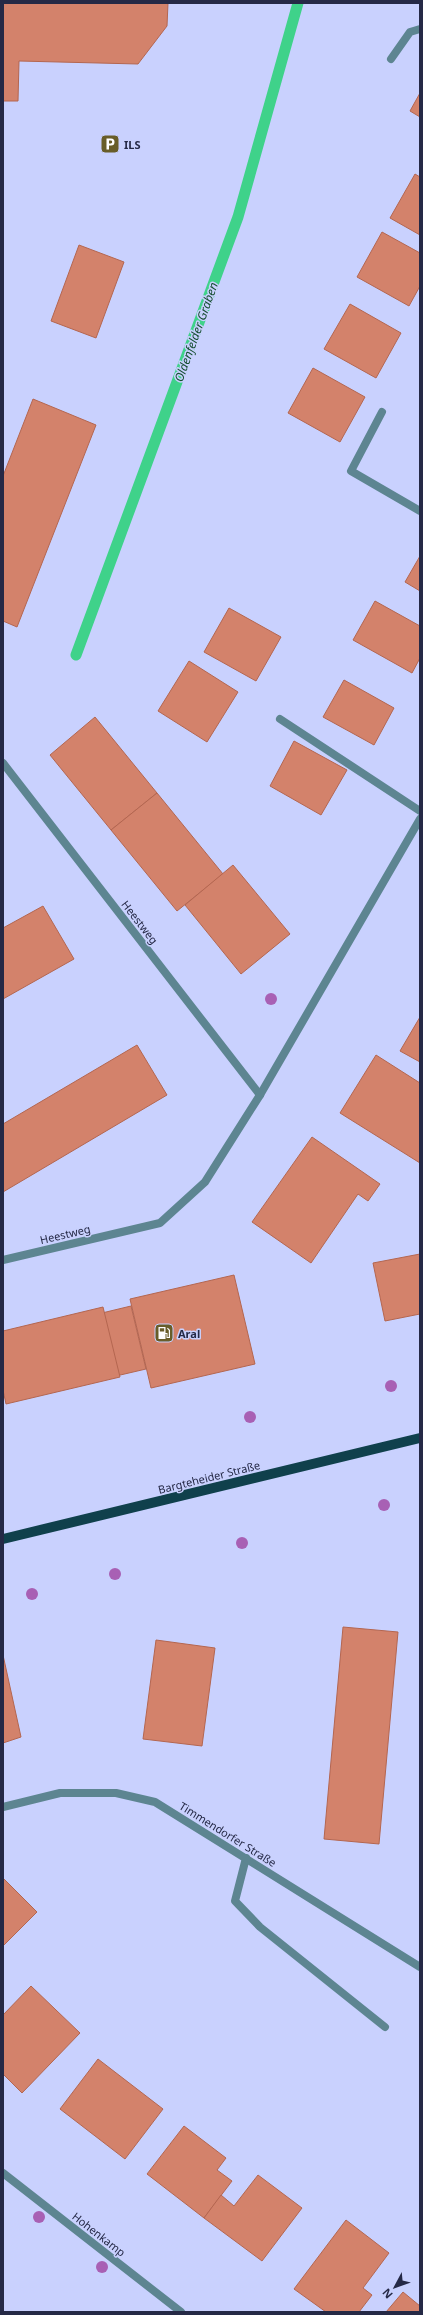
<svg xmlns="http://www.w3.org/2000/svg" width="423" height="2315" font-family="'Noto Sans',sans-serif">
	<rect width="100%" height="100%" fill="#c9d1fe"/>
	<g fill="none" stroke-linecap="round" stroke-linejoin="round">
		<!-- stream -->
		<path stroke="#3fd28a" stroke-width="11" d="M 76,655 L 238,217 L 298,3"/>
	</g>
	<!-- building -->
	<g fill="#d3826b" stroke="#b46650">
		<path d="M 3,3 L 168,3 L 167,26 L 138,64 L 19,61 L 18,101 L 3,101 Z"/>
		<path d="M 420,93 L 420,117 L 410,111 Z"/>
		<path d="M 415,174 L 420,177 L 420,235 L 390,218 Z"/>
		<path d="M 382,232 L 420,253 L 420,286 L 409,306 L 357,277 Z"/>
		<path d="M 79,245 L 124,262 L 96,338 L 51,321 Z"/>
		<path d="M 350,304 L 401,333 L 376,378 L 324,349 Z"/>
		<path d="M 313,368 L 365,397 L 340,442 L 288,413 Z"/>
		<path d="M 33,399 L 96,425 L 17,627 L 3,621 L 3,476 Z"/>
		<path d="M 420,556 L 420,591 L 405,582 Z"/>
		<path d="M 375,601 L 420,626 L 420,658 L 412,673 L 353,640 Z"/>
		<path d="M 229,608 L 281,637 L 256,681 L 204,652 Z"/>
		<path d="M 189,661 L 238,692 L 207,742 L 158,711 Z"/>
		<path d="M 344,680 L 394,708 L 374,745 L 323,717 Z"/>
		<path d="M 95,717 L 157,793 L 111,830 L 50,755 Z"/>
		<path d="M 294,741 L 347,770 L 321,815 L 270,786 Z"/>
		<path d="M 157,793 L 223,874 L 177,911 L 111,830 Z"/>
		<path d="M 233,865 L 290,934 L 241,974 L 185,905 Z"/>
		<path d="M 43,906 L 74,959 L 3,999 L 3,928 Z"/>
		<path d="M 420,1017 L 420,1062 L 400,1051 Z"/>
		<path d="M 137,1045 L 167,1095 L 3,1192 L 3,1124 Z"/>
		<path d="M 376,1055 L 420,1083 L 420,1163 L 340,1113 Z"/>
		<path d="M 312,1137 L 380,1184 L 368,1201 L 358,1194 L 311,1263 L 252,1222 Z"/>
		<path d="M 420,1254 L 420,1314 L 385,1321 L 373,1263 Z"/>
		<path d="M 234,1275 L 255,1364 L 151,1388 L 130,1299 Z"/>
		<path d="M 131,1306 L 146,1369 L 116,1376 L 102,1313 Z"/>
		<path d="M 103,1307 L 120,1377 L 6,1404 L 3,1390 L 3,1331 Z"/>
		<path d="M 343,1627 L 398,1632 L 379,1844 L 324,1839 Z"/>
		<path d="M 156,1640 L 215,1648 L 202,1746 L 143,1739 Z"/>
		<path d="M 3,1655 L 21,1737 L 3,1743 Z"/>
		<path d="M 3,1878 L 37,1912 L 3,1946 Z"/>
		<path d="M 31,1986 L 80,2033 L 22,2093 L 3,2074 L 3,2015 Z"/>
		<path d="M 98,2059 L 163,2109 L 125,2159 L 60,2109 Z"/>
		<path d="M 184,2126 L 226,2158 L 217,2170 L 232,2181 L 204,2218 L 147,2174 Z"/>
		<path d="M 258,2175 L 302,2208 L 262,2261 L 204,2218 L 221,2195 L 234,2206 Z"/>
		<path d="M 346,2220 L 389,2253 L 363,2288 L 372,2295 L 359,2312 L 326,2312 L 294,2289 Z"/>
		<path d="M 403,2292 L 420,2306 L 420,2312 L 386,2312 Z"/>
	</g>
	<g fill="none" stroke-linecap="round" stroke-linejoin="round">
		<!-- lane -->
		<g stroke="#5d8591" stroke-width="8">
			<path d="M 391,59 L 410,32 L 420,29"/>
			<path d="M 382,412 L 351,471 L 420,511"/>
			<path d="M 280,719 L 420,811"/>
			<path d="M 246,1858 L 235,1901 L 260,1927 L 385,2027"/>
		</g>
		<!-- street -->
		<g stroke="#5d8591" stroke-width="8">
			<path d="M 3,763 L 260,1095"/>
			<path d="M 3,1260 L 160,1223 L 205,1182 L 260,1095 L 420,819"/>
			<path d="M 3,1807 L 60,1793 L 116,1793 L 155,1802 L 420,1967"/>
			<path d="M 3,2173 L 181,2312"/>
		</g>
		<!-- primary -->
		<path stroke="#10404c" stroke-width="10" d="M 3,1539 L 420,1438"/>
	</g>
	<!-- trees -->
	<g fill="#a860b4">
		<circle cx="271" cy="999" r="6"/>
		<circle cx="391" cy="1386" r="6"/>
		<circle cx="250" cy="1417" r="6"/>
		<circle cx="384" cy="1505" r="6"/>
		<circle cx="242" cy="1543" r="6"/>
		<circle cx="115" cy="1574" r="6"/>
		<circle cx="32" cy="1594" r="6"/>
		<circle cx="39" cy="2217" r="6"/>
		<circle cx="102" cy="2267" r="6"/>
	</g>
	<!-- icons -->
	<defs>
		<symbol id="parking-square" viewBox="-11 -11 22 22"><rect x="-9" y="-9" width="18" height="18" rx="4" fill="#685d29" stroke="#c9d1fe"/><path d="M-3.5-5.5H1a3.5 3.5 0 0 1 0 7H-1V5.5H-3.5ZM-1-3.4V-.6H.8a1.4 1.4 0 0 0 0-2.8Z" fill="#fff"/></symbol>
		<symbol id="fuel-square" viewBox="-11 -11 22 22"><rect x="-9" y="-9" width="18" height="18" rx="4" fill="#685d29" stroke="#c9d1fe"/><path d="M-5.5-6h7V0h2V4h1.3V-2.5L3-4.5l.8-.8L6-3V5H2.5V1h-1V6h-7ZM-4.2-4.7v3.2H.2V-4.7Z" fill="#fff"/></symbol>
	</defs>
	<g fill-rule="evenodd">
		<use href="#parking-square" x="99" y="133" width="22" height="22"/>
		<use href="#fuel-square" x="153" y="1322" width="22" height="22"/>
	</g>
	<g text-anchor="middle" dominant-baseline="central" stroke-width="3" stroke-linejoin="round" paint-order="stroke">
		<!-- poi labels -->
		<g font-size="11" font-weight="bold" fill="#252946" stroke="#c9d1fe" text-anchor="start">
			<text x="124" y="144">ILS</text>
			<text x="178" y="1333">Aral</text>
		</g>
		<!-- street labels -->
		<g font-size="11" fill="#252946" stroke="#c9d1fe">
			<text transform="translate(140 922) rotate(52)">Heestweg</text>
			<text transform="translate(65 1234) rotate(-13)">Heestweg</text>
			<text transform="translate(209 1477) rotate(-14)">Bargteheider Straße</text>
			<text transform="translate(228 1834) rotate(32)">Timmendorfer Straße</text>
			<text transform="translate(99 2234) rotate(38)">Hohenkamp</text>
		</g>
		<!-- water labels -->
		<g font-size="12" font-style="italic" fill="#154e31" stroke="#c9d1fe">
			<text transform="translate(196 332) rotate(-70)">Oldenfelder Graben</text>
		</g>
	</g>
	<!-- border -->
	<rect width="423" height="2315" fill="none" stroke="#252946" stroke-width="8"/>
	<!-- north arrow -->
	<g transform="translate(395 2287) rotate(229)" stroke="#c9d1fe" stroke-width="3" paint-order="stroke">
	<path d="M0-3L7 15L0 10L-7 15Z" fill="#252946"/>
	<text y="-6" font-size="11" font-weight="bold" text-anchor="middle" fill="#252946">N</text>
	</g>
</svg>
